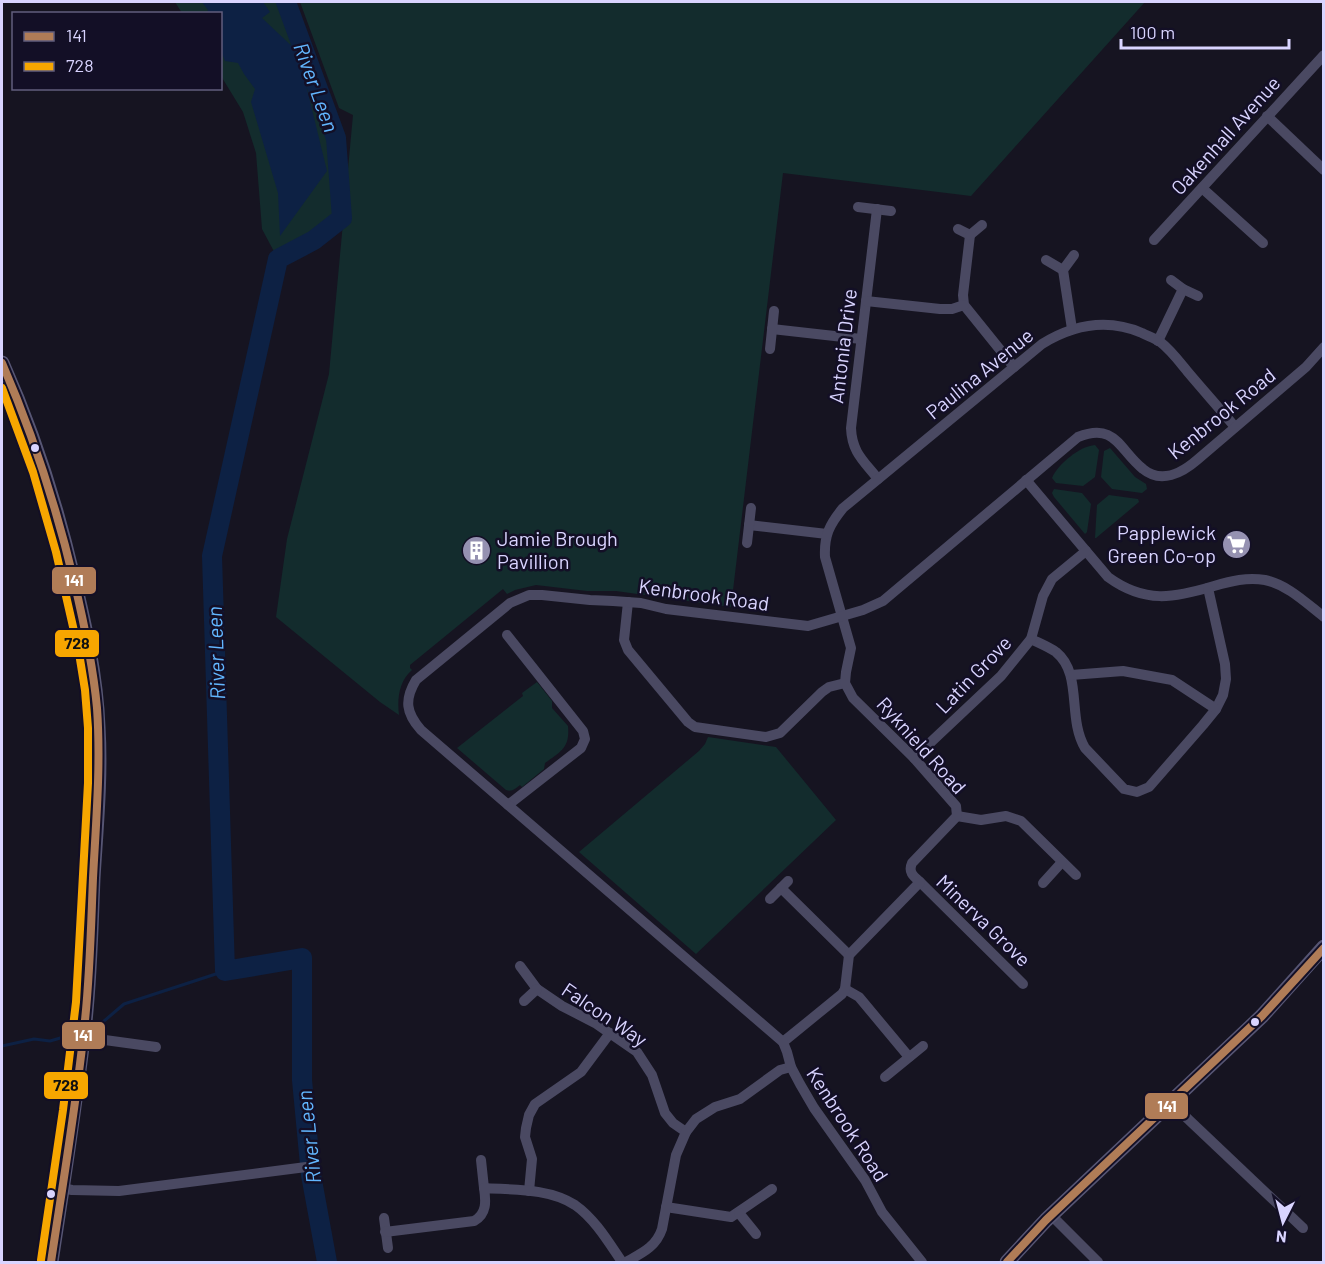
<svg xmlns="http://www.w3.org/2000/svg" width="1325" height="1264" font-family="Barlow,sans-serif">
	<rect width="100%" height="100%" fill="#161421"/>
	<!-- green -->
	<g fill="#132c2d">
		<path d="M 175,2 L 286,2 L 336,138 L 342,218 L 314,240 L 278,259 L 262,229 L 256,153 L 243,112 L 221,76 L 220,14 L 182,13 Z"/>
		<path d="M 300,2 L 1145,2 L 971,196 L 783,173 L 731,607 L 616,591 L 587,591 L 536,585 L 515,590 L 507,594 L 503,589 L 410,665 L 410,668 L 412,670 C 399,681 397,699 399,715 L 380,702 L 276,617 L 287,539 L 329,374 L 353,115 L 339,108 Z"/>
		<path d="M 1095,445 L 1099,450 L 1095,477 L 1083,486 L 1056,483 L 1052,478 C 1058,464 1080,446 1095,445 Z"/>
		<path d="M 1110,448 L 1135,477 L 1146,484 L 1147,489 L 1142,493 L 1112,489 L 1101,477 L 1104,451 Z"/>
		<path d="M 1054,489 L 1082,493 L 1091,504 L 1087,532 L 1085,534 L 1054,497 L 1052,493 Z"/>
		<path d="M 1109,495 L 1138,499 L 1139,502 L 1096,538 L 1095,538 L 1097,505 Z"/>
		<path d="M 537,682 L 552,701 L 552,708 L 568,726 C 570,748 561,751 545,763 L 544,769 L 522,787 L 520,785 C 515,789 512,792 506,790 L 457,748 L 523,696 L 522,693 Z"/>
		<path d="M 708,737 L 776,747 L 836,820 L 696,954 L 579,852 L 699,751 L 705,744 Z"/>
	</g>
	<!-- water -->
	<path fill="#0d2144" d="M 202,2 L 263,2 L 270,12 L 262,18 L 298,52 L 327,171 L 280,236 L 278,193 L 251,102 L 255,89 L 244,74 L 238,63 L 225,61 L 221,51 L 220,14 L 207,13 L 208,10 Z"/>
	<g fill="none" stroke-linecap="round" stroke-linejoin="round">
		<!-- stream -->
		<g stroke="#0d2144" stroke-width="3">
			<path d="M 97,1027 L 124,1004 L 225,971"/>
			<path d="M 2,1046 L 34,1039 L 50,1041 L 74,1034"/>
		</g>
		<!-- river -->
		<path stroke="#0d2144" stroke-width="20" d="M 286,2 L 336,138 L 342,218 L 314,240 L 278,259 L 212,556 L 225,971 L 302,958 L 302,1080 L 311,1175 L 327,1262"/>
		<!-- street -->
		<g stroke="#4a4962" stroke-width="10">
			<path d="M 1267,116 L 1324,170"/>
			<path d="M 1202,188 L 1263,243"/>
			<path d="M 858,207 L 891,211"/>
			<path d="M 877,209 L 851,428 C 852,453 864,461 878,479"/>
			<path d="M 958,229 L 970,235 L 963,295 L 964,305 L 1014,367"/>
			<path d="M 970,235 L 982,225"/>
			<path d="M 1154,240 L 1324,55"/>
			<path d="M 1046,260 L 1063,270"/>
			<path d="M 1171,280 L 1183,289 L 1198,296"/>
			<path d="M 866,301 L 940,309 L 952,309 L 964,305"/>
			<path d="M 772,329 L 861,339"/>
			<path d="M 1072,329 L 1063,270 L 1074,255"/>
			<path d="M 1158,341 L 1183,289"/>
			<path d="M 770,349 L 774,311"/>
			<path d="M 1026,480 L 1108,577 C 1145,604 1174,598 1214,586 C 1231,581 1247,577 1265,580 C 1288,585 1306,603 1324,617"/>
			<path d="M 749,525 L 827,534"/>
			<path d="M 747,543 L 751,508"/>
			<path d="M 628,602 L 624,640 L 628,650 L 688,722 L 695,727 L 766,737 L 780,733 L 822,692 L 829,687 L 845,683"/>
			<path d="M 507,635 L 583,731 L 585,739 L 581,748 L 508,805"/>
			<path d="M 1031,639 C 1039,643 1049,647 1056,652 C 1083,674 1067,718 1085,748 L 1124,789 L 1137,792 L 1149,787 L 1203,725 L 1216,709 L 1223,695 L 1226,679 L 1225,664 L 1208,588"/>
			<path d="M 1071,675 L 1123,671 L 1172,680 L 1216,709"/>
			<path d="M 914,758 L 1001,676 L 1031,639 L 1043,596 L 1052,579 L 1086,551"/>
			<path d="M 957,816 L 981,820 L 1006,816 L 1021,821 L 1076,875"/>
			<path d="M 920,882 L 1023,984"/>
			<path d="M 1043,883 L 1062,862"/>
			<path d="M 781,888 L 849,955"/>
			<path d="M 770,899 L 788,881"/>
			<path d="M 520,966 L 537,989 L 562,1006 L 595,1023 L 637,1052 L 652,1075 L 665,1113 L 673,1123 L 686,1132"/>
			<path d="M 845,989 L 859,997 L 909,1057"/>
			<path d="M 524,1001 L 537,989"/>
			<path d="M 83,1037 L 156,1047"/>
			<path d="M 783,1042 L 842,994 L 845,989 L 849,955 L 920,882 C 913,876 908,872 912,863 L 957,816 L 956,806 L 914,758 L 853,698 L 845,683 L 846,672 L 851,648 L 825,557 C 824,536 829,525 843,508 L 1042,344 C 1073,325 1107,318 1142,333 C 1148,336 1154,338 1159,341 C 1170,349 1179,361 1187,371 C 1203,390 1220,409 1235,427"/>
			<path d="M 885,1077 L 923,1046"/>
			<path d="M 1170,1102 L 1303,1228"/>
			<path d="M 481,1160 L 484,1188"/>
			<path d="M 62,1188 L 72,1190 L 119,1191 L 306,1167"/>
			<path d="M 529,1191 L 532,1159 L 525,1137 L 526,1128 L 529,1115 L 535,1104 L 581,1072 L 610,1033"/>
			<path d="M 666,1207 L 731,1217 L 772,1189"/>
			<path d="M 739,1213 L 756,1234"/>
			<path d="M 1051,1215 L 1098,1262"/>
			<path d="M 384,1218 L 388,1248"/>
			<path d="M 385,1232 L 474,1221 C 487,1214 486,1201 484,1188 C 513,1190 549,1188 575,1205 C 595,1219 609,1243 622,1262"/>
			<path d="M 626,1262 C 642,1253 656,1247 662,1229 L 676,1155 L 686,1132 L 696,1119 L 715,1107 L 740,1099 L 780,1070 L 791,1067"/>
			<path d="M 922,1262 L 882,1212 L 865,1180 L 814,1108 L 800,1084 L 791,1067 L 787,1052 L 783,1042 L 421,730 C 406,713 404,700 416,680 L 510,603 L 529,595 L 542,595 L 590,600 L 613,601 L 641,603 L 666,609 L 808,626 L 863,610 L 883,601 L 1078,437 C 1116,422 1119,450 1143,469 C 1161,484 1182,473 1197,460 L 1306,367 L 1324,347"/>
		</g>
		<!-- secondary -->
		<g stroke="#575674" stroke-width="15">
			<path d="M 2,363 C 33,432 56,504 73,577 C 85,626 96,676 98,727 C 101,777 96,828 93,878 C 91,926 90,974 85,1021 C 76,1102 63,1182 51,1262"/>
			<path d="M 1007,1262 L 1046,1220 L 1262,1016 L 1324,947"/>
		</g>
		<defs>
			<g id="bus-1">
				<path d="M 2,363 C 33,434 56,506 74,581 C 84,623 93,665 97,708 C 101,765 96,821 93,878 C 91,926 90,973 85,1020 C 77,1101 63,1182 51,1262"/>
				<path d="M 1007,1262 L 1046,1220 L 1262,1016 L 1324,948"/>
			</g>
			<path id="bus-2" d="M 2,388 L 33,472 L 56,552 L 79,653 L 85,690 L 88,728 L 88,783 L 76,1002 L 63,1110 L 41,1260"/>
		</defs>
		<!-- bus-1 casing -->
		<use href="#bus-1" stroke="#130f26" stroke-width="12"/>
		<!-- bus-2 casing -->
		<use href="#bus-2" stroke="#130f26" stroke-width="12"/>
		<!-- bus-1 -->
		<use href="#bus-1" stroke="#b07c57" stroke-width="8"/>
		<!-- bus-2 -->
		<use href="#bus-2" stroke="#f7a600" stroke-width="8"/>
	</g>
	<!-- icons -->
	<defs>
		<symbol id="supermarket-disc" viewBox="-11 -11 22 22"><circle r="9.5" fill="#9591b1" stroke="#130f26"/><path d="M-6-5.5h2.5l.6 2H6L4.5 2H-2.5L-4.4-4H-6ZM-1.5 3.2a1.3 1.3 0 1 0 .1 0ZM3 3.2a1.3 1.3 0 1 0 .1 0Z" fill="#fff"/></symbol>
		<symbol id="building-disc" viewBox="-11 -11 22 22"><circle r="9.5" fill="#9591b1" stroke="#130f26"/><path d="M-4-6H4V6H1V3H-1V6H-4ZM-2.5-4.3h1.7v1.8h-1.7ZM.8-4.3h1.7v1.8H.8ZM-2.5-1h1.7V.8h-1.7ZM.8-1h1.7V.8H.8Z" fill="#fff"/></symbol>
	</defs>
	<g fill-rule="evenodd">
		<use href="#supermarket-disc" x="1220" y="528" width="33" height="33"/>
		<use href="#building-disc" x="460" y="534" width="33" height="33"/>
	</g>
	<!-- markers -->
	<g fill="#d9d4ff" stroke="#130f26" stroke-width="2">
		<circle cx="35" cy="448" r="5"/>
		<circle cx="1255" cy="1022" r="5"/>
		<circle cx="51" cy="1194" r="5"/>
	</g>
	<g text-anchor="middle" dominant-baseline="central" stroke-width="5" stroke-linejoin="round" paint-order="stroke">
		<!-- street labels -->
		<g font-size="20" fill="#d9d4ff" stroke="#130f26">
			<text transform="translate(1225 135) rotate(-48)">Oakenhall Avenue</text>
			<text transform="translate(842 346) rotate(-83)">Antonia Drive</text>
			<text transform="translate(979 373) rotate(-39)">Paulina Avenue</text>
			<text transform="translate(1221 413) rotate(-39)">Kenbrook Road</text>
			<text transform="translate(704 594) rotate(8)">Kenbrook Road</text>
			<text transform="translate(973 674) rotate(-46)">Latin Grove</text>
			<text transform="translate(922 745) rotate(48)">Ryknield Road</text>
			<text transform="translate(984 920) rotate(44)">Minerva Grove</text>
			<text transform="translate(605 1014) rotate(34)">Falcon Way</text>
			<text transform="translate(848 1124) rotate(57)">Kenbrook Road</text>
		</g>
		<!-- poi labels -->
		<g font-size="20" fill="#d9d4ff" stroke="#130f26" text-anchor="end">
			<text x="1216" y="532">Papplewick<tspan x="1216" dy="23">Green Co-op</tspan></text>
			<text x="497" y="538" text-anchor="start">Jamie Brough<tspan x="497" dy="23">Pavillion</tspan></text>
		</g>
		<!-- water labels -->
		<g font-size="21" font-style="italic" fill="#62b6ff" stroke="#130f26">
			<text transform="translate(317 87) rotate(70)">River Leen</text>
			<text transform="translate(215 653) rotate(-92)">River Leen</text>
			<text transform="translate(308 1137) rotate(-96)">River Leen</text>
		</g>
	</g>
	<g stroke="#130f26" stroke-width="2">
		<rect x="51" y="566" width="46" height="29" rx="6" fill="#b07c57"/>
		<rect x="54" y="629" width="46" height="29" rx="6" fill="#f7a600"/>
		<rect x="61" y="1021" width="45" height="29" rx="6" fill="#b07c57"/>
		<rect x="43" y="1071" width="46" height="29" rx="6" fill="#f7a600"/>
		<rect x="1144" y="1092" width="45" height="28" rx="6" fill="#b07c57"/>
	</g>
	<g font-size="16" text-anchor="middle" font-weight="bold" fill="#fff">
		<text x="74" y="586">141</text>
		<text x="83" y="1041">141</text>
		<text x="1167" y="1112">141</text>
	</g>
	<g font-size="16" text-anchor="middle" font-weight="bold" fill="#111">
		<text x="77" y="649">728</text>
		<text x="66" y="1091">728</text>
	</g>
	<!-- border -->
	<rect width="1325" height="1264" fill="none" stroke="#d9d4ff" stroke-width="6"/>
	<!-- legend -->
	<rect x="12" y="12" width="210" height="78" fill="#130f26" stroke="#625e7d" stroke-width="1.5"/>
	<rect x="24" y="32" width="30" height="9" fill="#b07c57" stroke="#625e7d" stroke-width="1.5"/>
	<text x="66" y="42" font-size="18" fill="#d9d4ff">141</text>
	<rect x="24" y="62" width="30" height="9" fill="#f7a600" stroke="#625e7d" stroke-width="1.5"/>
	<text x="66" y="72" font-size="18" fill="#d9d4ff">728</text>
	<!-- north arrow -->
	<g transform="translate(1283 1222) rotate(186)" stroke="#130f26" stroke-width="4.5" paint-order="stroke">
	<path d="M0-4.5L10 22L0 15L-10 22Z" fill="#d9d4ff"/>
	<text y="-9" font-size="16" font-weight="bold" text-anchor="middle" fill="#d9d4ff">N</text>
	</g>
	<!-- scale -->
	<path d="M1121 39v9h168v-9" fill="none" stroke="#d9d4ff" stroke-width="3"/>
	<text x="1130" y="39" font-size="18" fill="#d9d4ff" stroke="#130f26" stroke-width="4.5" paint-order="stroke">100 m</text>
</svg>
